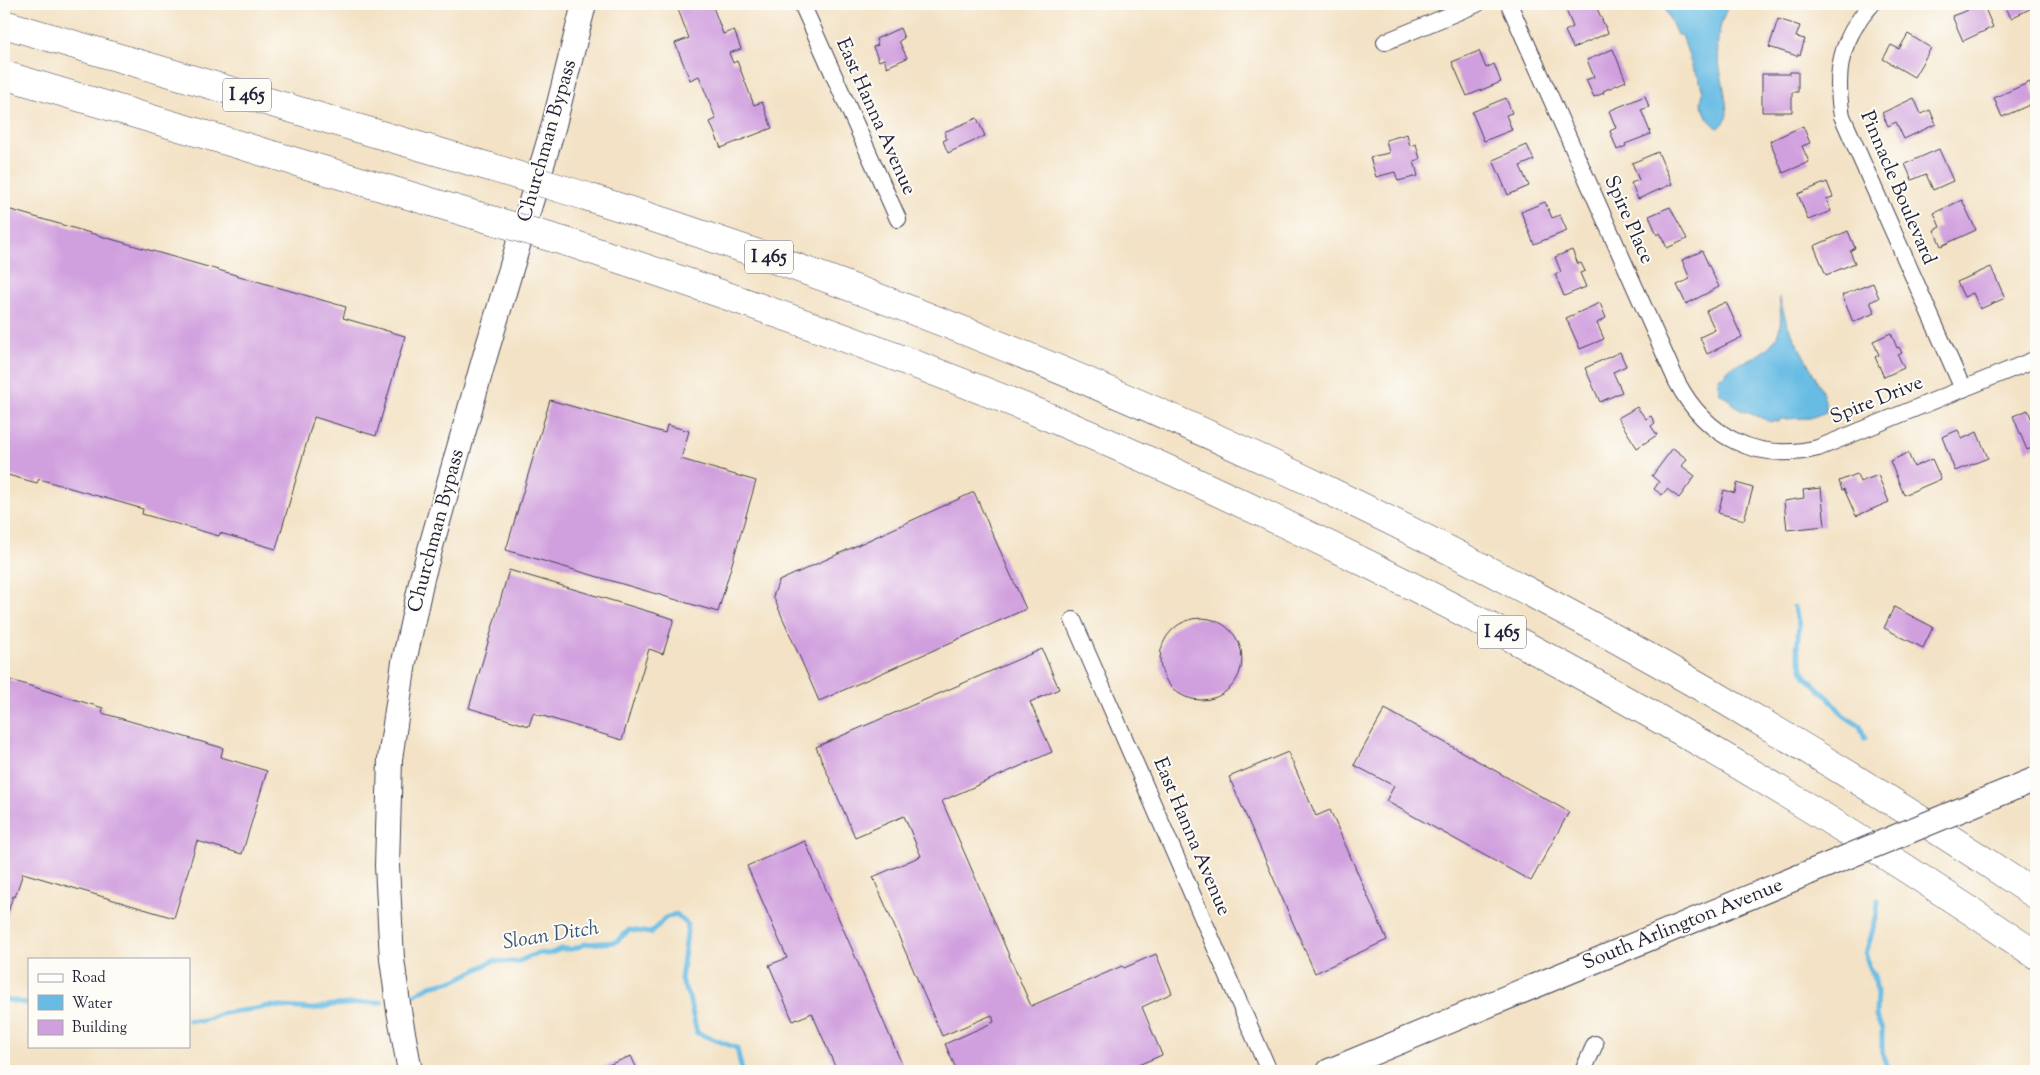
<svg xmlns="http://www.w3.org/2000/svg" width="2040" height="1075" font-family="'Sorts Mill Goudy',serif">
	<rect width="100%" height="100%" fill="#fdfcf7"/>
	<filter id="ink" filterUnits="userSpaceOnUse"><feTurbulence type="fractalNoise" baseFrequency=".02" numOctaves="2"/><feDisplacementMap in="SourceGraphic" scale="10" xChannelSelector="R" yChannelSelector="G"/><feConvolveMatrix kernelMatrix="1 2 1 2 8 2 1 2 1" color-interpolation-filters="sRGB"/></filter>
	<filter id="wash" filterUnits="userSpaceOnUse"><feTurbulence type="fractalNoise" baseFrequency=".0096" numOctaves="4" result="noise"/><feDisplacementMap in="SourceGraphic" scale="20" xChannelSelector="R" yChannelSelector="G"/><feGaussianBlur stdDeviation="1.12" result="paint"/><feColorMatrix in="noise" values="0 0 0 0 0 0 0 0 0 0 0 0 0 0 0 0 0 1.4 0 .05"/><feComposite in="paint" operator="in"/></filter>
	<g filter="url(#wash)">
		<rect width="100%" height="100%" fill="#f3e2c5"/>
		<!-- water -->
		<g fill="#68bce4" stroke="#456f90">
			<path d="M 1663,4 L 1729,4 C 1707,50 1723,65 1727,111 C 1727,119 1725,125 1717,128 L 1708,119 L 1701,103 L 1703,92 L 1699,78 L 1693,69 L 1682,35 L 1677,35 Z"/>
			<path d="M 1779,297 C 1782,305 1784,315 1787,323 C 1794,342 1830,395 1826,412 L 1810,418 L 1780,419 L 1779,422 L 1775,420 L 1772,422 L 1741,410 L 1719,392 L 1718,378 C 1726,375 1726,370 1733,366 C 1738,363 1746,362 1751,359 C 1781,342 1783,330 1779,297 Z"/>
		</g>
		<g fill="none" stroke-linecap="round" stroke-linejoin="round">
			<!-- stream -->
			<g stroke="#68bce4" stroke-width="5">
				<path d="M 1794,607 L 1799,625 L 1797,648 L 1802,669 L 1807,678 L 1829,698 L 1843,715 L 1860,726 L 1865,739"/>
				<path d="M 1878,900 L 1877,915 L 1866,954 L 1868,966 L 1874,976 L 1877,991 L 1876,1016 L 1882,1029 L 1882,1053 L 1889,1071"/>
				<path d="M 412,996 L 430,986 L 456,980 L 493,961 L 517,962 L 538,953 L 549,954 L 561,949 L 573,949 L 585,944 L 616,942 L 629,930 L 651,933 L 665,918 L 676,914 L 688,925 L 681,980 L 689,997 L 697,1033 L 737,1048 L 742,1071"/>
				<path d="M 4,999 L 29,1004"/>
				<path d="M 189,1020 L 202,1021 L 224,1013 L 255,1009 L 269,1006 L 314,1009 L 332,1005 L 382,1002"/>
			</g>
		</g>
		<g id="blocks">
			<!-- building -->
			<g fill="#d09fde">
				<path d="M 676,4 L 712,4 L 723,34 L 734,30 L 741,49 L 729,53 L 733,63 L 737,61 L 754,105 L 762,102 L 772,128 L 721,148 L 710,122 L 716,119 L 699,76 L 690,80 L 675,43 L 689,38 Z"/>
				<path d="M 1580,4 L 1595,4 L 1608,33 L 1573,48 L 1565,31 L 1573,27 L 1566,10 Z"/>
				<path d="M 1965,4 L 1983,4 L 1993,27 L 1963,41 L 1952,16 L 1968,10 Z"/>
				<path d="M 2004,4 L 2036,4 L 2036,6 L 2011,18 Z"/>
				<path d="M 1778,19 L 1800,26 L 1796,37 L 1805,39 L 1800,55 L 1798,54 L 1797,56 L 1769,47 Z"/>
				<path d="M 900,28 L 904,38 L 899,41 L 907,58 L 887,67 L 884,59 L 879,61 L 873,47 L 878,45 L 876,39 Z"/>
				<path d="M 1908,34 L 1931,48 L 1914,77 L 1883,59 L 1891,45 L 1899,49 Z"/>
				<path d="M 1613,49 L 1626,81 L 1603,91 L 1604,93 L 1594,97 L 1586,80 L 1594,77 L 1587,60 Z"/>
				<path d="M 1479,51 L 1486,68 L 1494,64 L 1501,82 L 1467,96 L 1452,62 Z"/>
				<path d="M 1790,72 L 1798,72 L 1798,92 L 1792,92 L 1792,112 L 1762,112 L 1762,74 L 1790,74 Z"/>
				<path d="M 2030,82 L 2036,102 L 2002,117 L 1994,98 Z"/>
				<path d="M 1645,96 L 1649,107 L 1641,110 L 1651,134 L 1625,144 L 1626,146 L 1617,150 L 1610,131 L 1616,128 L 1609,111 Z"/>
				<path d="M 1506,98 L 1512,113 L 1506,115 L 1512,130 L 1484,141 L 1472,112 Z"/>
				<path d="M 1914,98 L 1921,114 L 1930,110 L 1936,124 L 1904,139 L 1896,122 L 1888,126 L 1882,113 Z"/>
				<path d="M 977,118 L 985,136 L 948,153 L 943,141 L 947,139 L 944,132 Z"/>
				<path d="M 1803,126 L 1810,143 L 1802,146 L 1809,162 L 1783,173 L 1770,141 Z"/>
				<path d="M 1407,134 L 1410,146 L 1416,144 L 1420,159 L 1414,161 L 1418,176 L 1398,181 L 1395,172 L 1376,177 L 1370,157 L 1389,153 L 1386,140 Z"/>
				<path d="M 1527,145 L 1534,160 L 1520,166 L 1529,186 L 1508,195 L 1493,160 Z"/>
				<path d="M 1939,149 L 1953,181 L 1933,190 L 1926,174 L 1912,180 L 1905,164 Z"/>
				<path d="M 1658,152 L 1672,184 L 1638,199 L 1631,183 L 1639,180 L 1632,163 Z"/>
				<path d="M 1827,182 L 1833,197 L 1826,199 L 1831,211 L 1808,220 L 1798,194 Z"/>
				<path d="M 1962,200 L 1976,230 L 1941,246 L 1934,230 L 1940,227 L 1934,213 Z"/>
				<path d="M 1545,202 L 1552,218 L 1560,215 L 1567,231 L 1534,244 L 1521,212 Z"/>
				<path d="M 1670,207 L 1687,239 L 1667,248 L 1660,233 L 1657,235 L 1649,216 Z"/>
				<path d="M 4,208 L 346,307 L 343,318 L 405,336 L 376,436 L 314,417 L 276,549 L 220,533 L 219,536 L 142,514 L 143,509 L 39,479 L 37,483 L 4,474 Z"/>
				<path d="M 1848,231 L 1855,248 L 1850,251 L 1855,263 L 1826,275 L 1814,246 Z"/>
				<path d="M 1572,250 L 1578,264 L 1581,263 L 1585,271 L 1580,273 L 1586,287 L 1564,296 L 1555,274 L 1561,272 L 1555,257 Z"/>
				<path d="M 1702,251 L 1719,287 L 1686,304 L 1677,285 L 1690,279 L 1682,260 Z"/>
				<path d="M 1991,267 L 2005,298 L 1980,309 L 1973,293 L 1964,297 L 1957,282 Z"/>
				<path d="M 1873,283 L 1879,298 L 1870,302 L 1875,313 L 1853,322 L 1842,295 Z"/>
				<path d="M 1726,302 L 1742,337 L 1707,354 L 1700,337 L 1715,330 L 1706,311 Z"/>
				<path d="M 1600,303 L 1606,318 L 1597,323 L 1604,339 L 1580,349 L 1566,318 Z"/>
				<path d="M 1891,333 L 1897,348 L 1899,347 L 1902,353 L 1898,355 L 1904,368 L 1884,377 L 1875,357 L 1879,355 L 1873,341 Z"/>
				<path d="M 1620,352 L 1626,366 L 1613,372 L 1622,392 L 1600,402 L 1585,368 Z"/>
				<path d="M 550,400 L 665,433 L 667,425 L 689,431 L 681,459 L 756,481 L 718,612 L 506,550 Z"/>
				<path d="M 1637,407 L 1646,419 L 1651,416 L 1655,423 L 1651,426 L 1657,435 L 1637,448 L 1618,418 Z"/>
				<path d="M 2028,410 L 2031,418 L 2036,415 L 2036,446 L 2027,450 L 2013,416 Z"/>
				<path d="M 1958,430 L 1962,439 L 1977,432 L 1988,458 L 1955,471 L 1942,437 Z"/>
				<path d="M 1673,448 L 1687,459 L 1682,466 L 1695,476 L 1679,498 L 1667,489 L 1662,495 L 1654,489 L 1659,482 L 1652,476 Z"/>
				<path d="M 1908,453 L 1914,467 L 1932,459 L 1941,479 L 1904,495 L 1890,461 Z"/>
				<path d="M 1857,474 L 1860,482 L 1878,475 L 1889,502 L 1856,516 L 1844,489 L 1842,490 L 1839,481 Z"/>
				<path d="M 1737,483 L 1753,488 L 1744,520 L 1718,513 L 1724,490 L 1735,493 Z"/>
				<path d="M 1821,488 L 1825,526 L 1787,530 L 1784,501 L 1804,498 L 1803,490 Z"/>
				<path d="M 974,492 L 1026,609 L 819,701 L 773,596 L 779,581 Z"/>
				<path d="M 509,570 L 674,619 L 663,654 L 649,649 L 622,740 L 533,713 L 529,726 L 469,708 Z"/>
				<path d="M 1894,607 L 1933,627 L 1923,648 L 1884,628 Z"/>
				<circle cx="1201" cy="659" r="41"/>
				<path d="M 1042,649 L 1059,689 L 1030,702 L 1052,752 L 942,801 L 1031,1006 L 1122,966 L 1124,968 L 1156,954 L 1172,993 L 1142,1007 L 1162,1055 L 1124,1071 L 957,1071 L 945,1044 L 994,1022 L 992,1015 L 942,1036 L 873,877 L 921,856 L 904,816 L 855,837 L 816,747 Z"/>
				<path d="M 4,678 L 103,708 L 102,713 L 223,748 L 221,757 L 267,771 L 242,854 L 197,841 L 174,918 L 23,873 L 15,897 L 13,896 L 6,919 L 4,918 Z"/>
				<path d="M 1385,709 L 1569,812 L 1531,881 L 1386,801 L 1394,786 L 1354,765 Z"/>
				<path d="M 1288,752 L 1316,816 L 1330,810 L 1387,940 L 1315,973 L 1229,777 Z"/>
				<path d="M 805,841 L 905,1071 L 837,1071 L 812,1013 L 793,1021 L 769,965 L 787,958 L 747,866 Z"/>
				<path d="M 631,1056 L 638,1071 L 593,1071 Z"/>
			</g>
		</g>
	</g>
	<g filter="url(#ink)">
		<use href="#blocks" fill-opacity="0" stroke="#413f50" stroke-width="1"/>
		<g fill="none" stroke-linecap="round" stroke-linejoin="round">
			<defs>
				<g id="street">
					<path d="M 802,4 L 898,219"/>
					<path d="M 1509,4 L 1677,382 C 1706,437 1757,463 1818,448 L 2036,359"/>
					<path d="M 1872,4 C 1841,38 1834,71 1842,116 L 1963,389"/>
					<path d="M 1385,42 L 1477,4"/>
					<path d="M 1073,620 L 1269,1071"/>
					<path d="M 1583,1071 L 1595,1044"/>
				</g>
				<g id="secondary">
					<path d="M 1992,797 L 2036,779"/>
					<path d="M 410,1071 L 399,1011 L 392,959 L 387,866 L 390,759 L 404,662 L 422,578 L 485,356 L 553,128 L 584,4"/>
					<path d="M 1329,1071 L 1808,873"/>
				</g>
				<g id="highway">
					<path d="M 4,24 L 490,167"/>
					<path d="M 4,75 L 475,215"/>
					<path d="M 585,196 C 1099,358 1588,595 2036,895"/>
					<path d="M 570,243 C 726,294 882,349 1034,411 C 1148,458 1259,511 1370,565 C 1601,680 1824,809 2036,955"/>
				</g>
			</defs>
			<!-- street casing -->
			<use href="#street" stroke="#413f50" stroke-width="18"/>
			<!-- secondary casing -->
			<use href="#secondary" stroke="#413f50" stroke-width="26"/>
			<!-- highway casing -->
			<use href="#highway" stroke="#413f50" stroke-width="29"/>
			<!-- street -->
			<use href="#street" stroke="#fff" stroke-width="16"/>
			<!-- secondary -->
			<use href="#secondary" stroke="#fff" stroke-width="24"/>
			<!-- highway -->
			<use href="#highway" stroke="#fff" stroke-width="28"/>
			<defs>
				<path id="secondary-bridge" d="M 1808,873 L 1992,797"/>
				<g id="highway-bridge">
					<path d="M 490,167 L 585,196"/>
					<path d="M 475,215 L 570,243"/>
				</g>
			</defs>
			<!-- secondary-bridge casing -->
			<use href="#secondary-bridge" stroke="#413f50" stroke-width="26" stroke-linecap="butt"/>
			<!-- highway-bridge casing -->
			<use href="#highway-bridge" stroke="#413f50" stroke-width="29" stroke-linecap="butt"/>
			<!-- secondary-bridge -->
			<use href="#secondary-bridge" stroke="#fff" stroke-width="24"/>
			<!-- highway-bridge -->
			<use href="#highway-bridge" stroke="#fff" stroke-width="28"/>
		</g>
	</g>
	<g text-anchor="middle" dominant-baseline="central" stroke-width="4" stroke-linejoin="round" paint-order="stroke">
		<!-- shield labels -->
		<g fill="#fdfcf7" stroke="#646373" stroke-width="1">
			<rect x="223" y="78.5" width="48" height="33" rx="4"/>
			<rect x="745" y="240.5" width="48" height="33" rx="4"/>
			<rect x="1478" y="615.5" width="48" height="33" rx="4"/>
		</g>
		<g font-size="19" font-weight="bold" fill="#22223b">
			<text x="247" y="95">I 465</text>
			<text x="769" y="257">I 465</text>
			<text x="1502" y="632">I 465</text>
		</g>
		<!-- street labels -->
		<g font-size="20" fill="#22223b" stroke="#fdfcf7">
			<text transform="translate(875 117) rotate(66)">East Hanna Avenue</text>
			<text transform="translate(548 141) rotate(-74)">Churchman Bypass</text>
			<text transform="translate(1897 188) rotate(67)">Pinnacle Boulevard</text>
			<text transform="translate(1628 220) rotate(66)">Spire Place</text>
			<text transform="translate(1877 401) rotate(-22)">Spire Drive</text>
			<text transform="translate(437 531) rotate(-75)">Churchman Bypass</text>
			<text transform="translate(1191 837) rotate(67)">East Hanna Avenue</text>
			<text transform="translate(1683 925) rotate(-22)">South Arlington Avenue</text>
		</g>
		<!-- water labels -->
		<g font-size="21" font-style="italic" fill="#3a5876" stroke="#fdfcf7">
			<text transform="translate(551 936) rotate(-9)">Sloan Ditch</text>
		</g>
	</g>
	<!-- margin -->
	<rect width="2040" height="1075" fill="none" stroke="#fdfcf7" stroke-width="20"/>
	<!-- legend -->
	<rect x="28" y="958" width="162" height="90" fill="#fdfcf7" stroke="#a5a5ac"/>
	<rect x="38" y="974" width="25" height="8" fill="#ffffff" stroke="#a5a5ac"/>
	<text x="72" y="982" font-size="15" fill="#22223b">Road</text>
	<rect x="38" y="995" width="25" height="15" fill="#68bce4" stroke="#a5a5ac"/>
	<text x="72" y="1008" font-size="15" fill="#22223b">Water</text>
	<rect x="38" y="1020" width="25" height="15" fill="#d09fde" stroke="#a5a5ac"/>
	<text x="72" y="1032" font-size="15" fill="#22223b">Building</text>
</svg>
